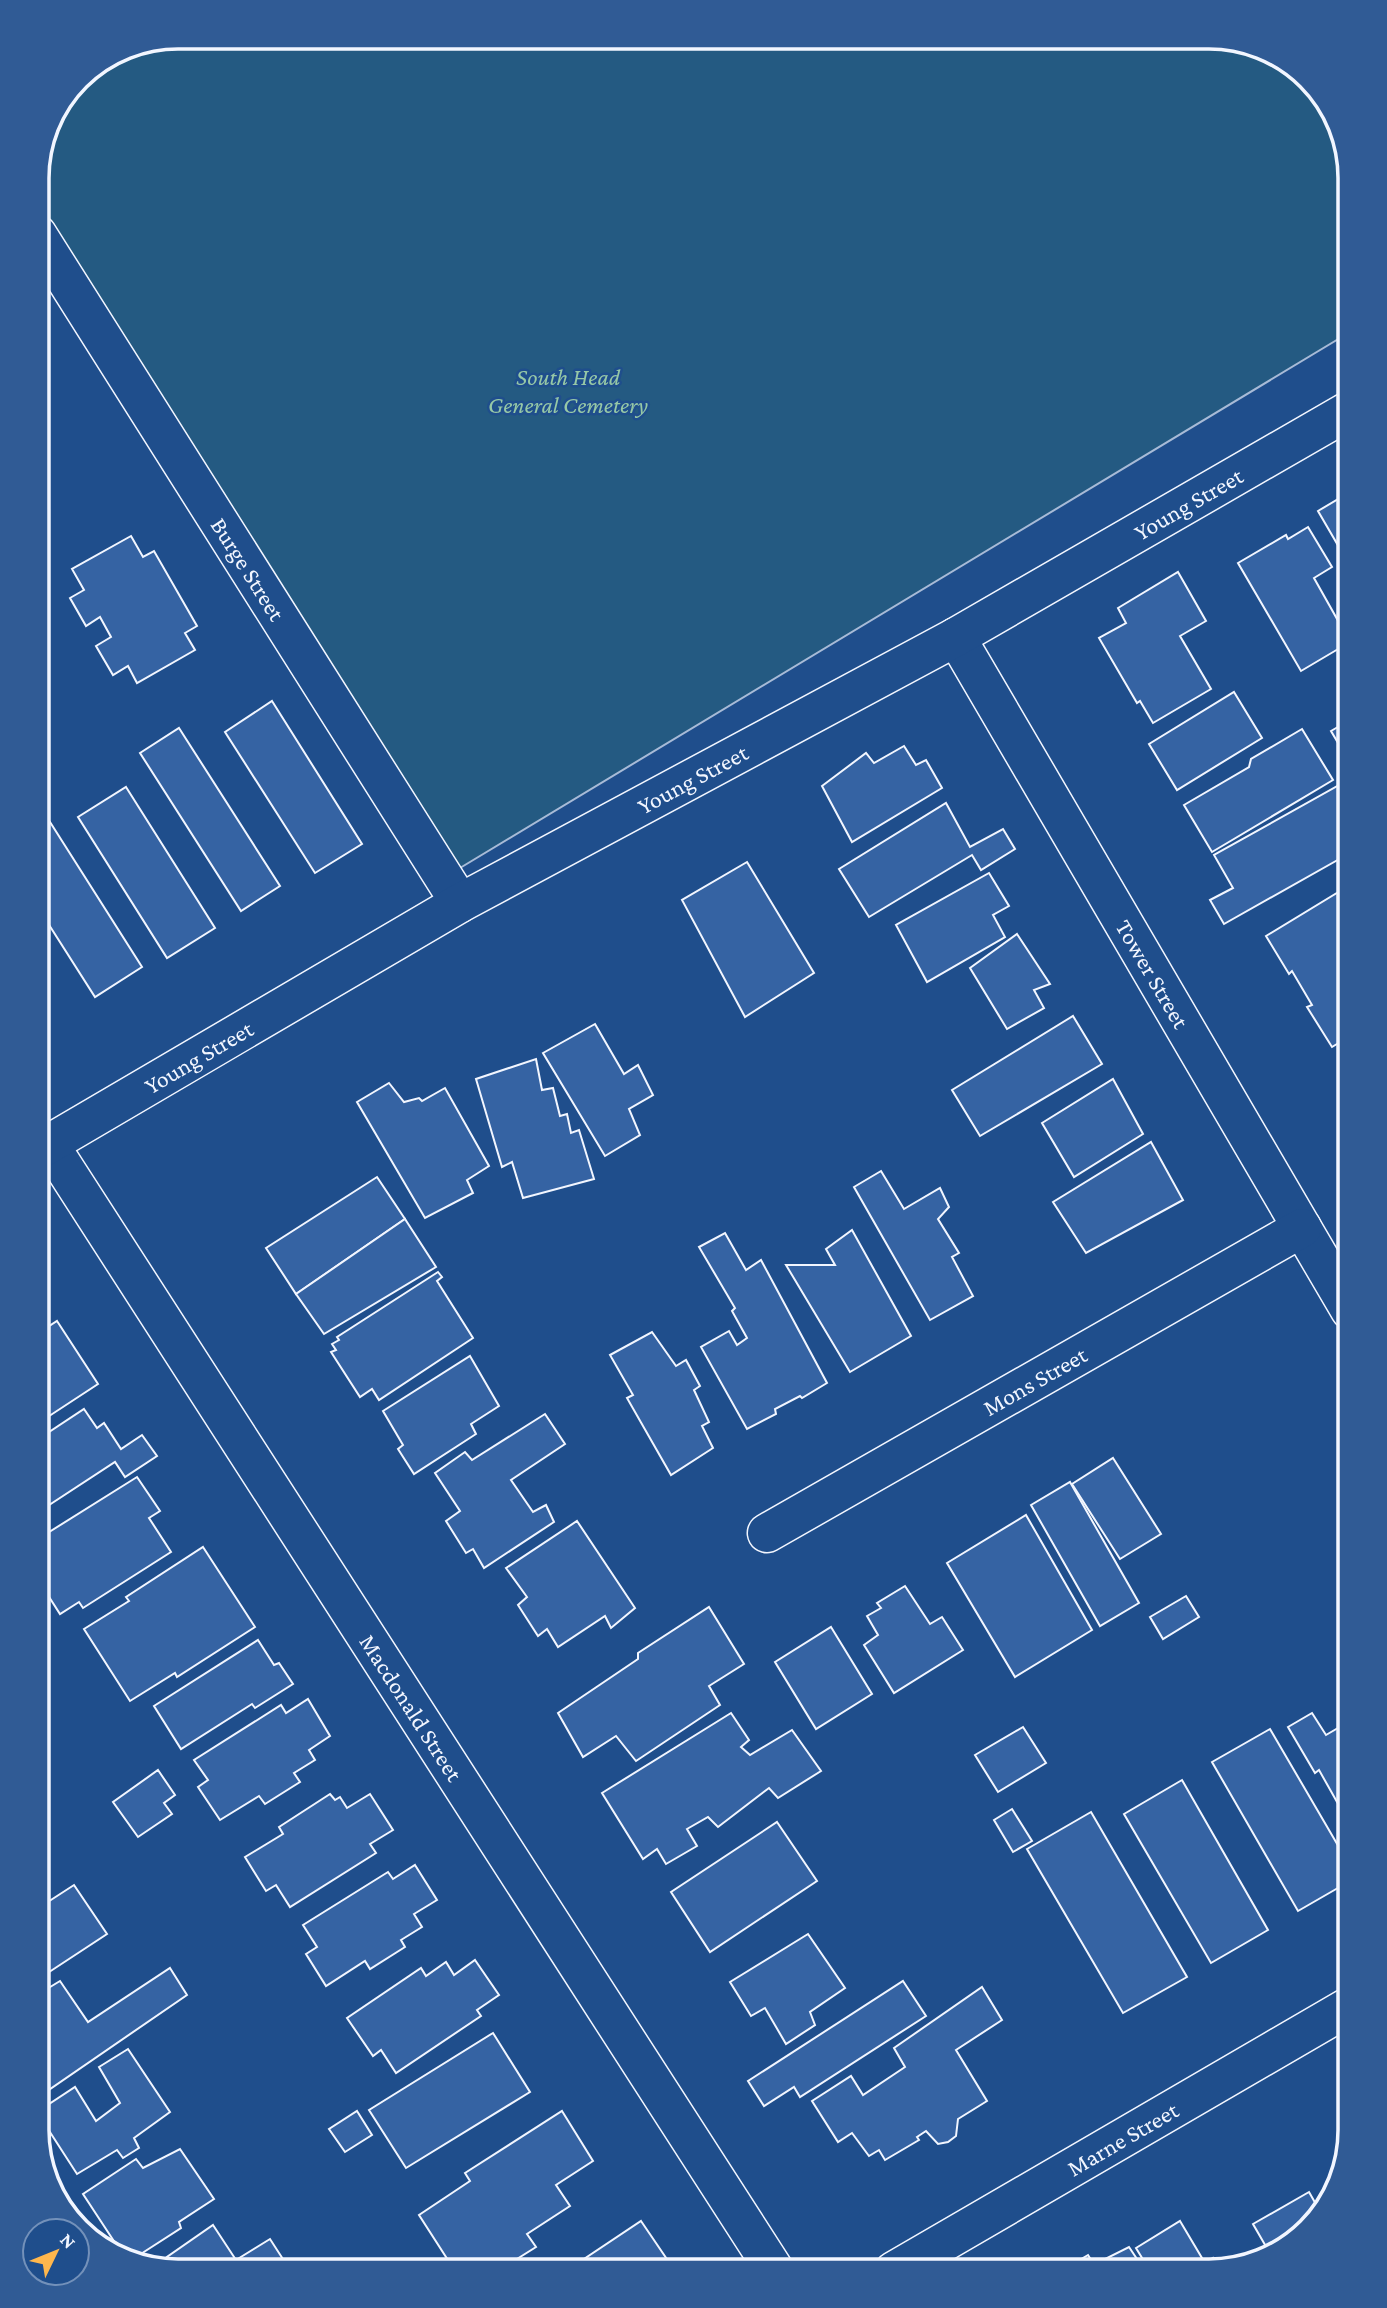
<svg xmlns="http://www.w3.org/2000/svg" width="1387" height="2308" font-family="'Crimson Pro',serif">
	<rect width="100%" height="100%" fill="#1f4e8c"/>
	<!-- green -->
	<path fill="#245a82" stroke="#a8bbd7" stroke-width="2" d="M 178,37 L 1219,37 L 1288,61 L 1336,116 L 1350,178 L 1350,332 L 455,871 L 37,215 L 37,169 L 51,116 L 78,78 L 124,47 Z"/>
	<!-- building -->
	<g fill="#3563a3" stroke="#f2f6ff" stroke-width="2">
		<path d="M 1350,492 L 1350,566 L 1318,511 Z"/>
		<path d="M 1308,527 L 1332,567 L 1314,578 L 1350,642 L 1301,671 L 1238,563 L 1286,535 L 1288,539 Z"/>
		<path d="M 131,536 L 143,557 L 154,551 L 197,626 L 185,633 L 195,650 L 137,683 L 128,666 L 113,675 L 96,646 L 111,637 L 100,617 L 86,626 L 70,598 L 84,590 L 72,569 Z"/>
		<path d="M 1350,571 L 1350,597 L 1339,578 Z"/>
		<path d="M 1178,572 L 1206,621 L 1180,636 L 1211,689 L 1153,723 L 1140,701 L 1137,703 L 1099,638 L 1126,623 L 1118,608 Z"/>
		<path d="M 1234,692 L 1262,738 L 1177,790 L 1149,744 Z"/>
		<path d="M 272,701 L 362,844 L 315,873 L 225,732 Z"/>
		<path d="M 1350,720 L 1350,763 L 1331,731 Z"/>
		<path d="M 179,728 L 280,886 L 241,911 L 140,753 Z"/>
		<path d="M 1302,729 L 1333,780 L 1212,852 L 1184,805 L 1249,767 L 1251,759 Z"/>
		<path d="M 904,746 L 916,765 L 926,760 L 942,788 L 852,842 L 822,786 L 866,753 L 874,763 Z"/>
		<path d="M 1350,779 L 1350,853 L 1224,924 L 1210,900 L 1233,888 L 1214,855 Z"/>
		<path d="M 126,787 L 215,928 L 167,958 L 78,817 Z"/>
		<path d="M 946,803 L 970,847 L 1003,829 L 1015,849 L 981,870 L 972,855 L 869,917 L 839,869 Z"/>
		<path d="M 50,822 L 142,967 L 95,997 L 37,906 L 37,830 Z"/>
		<path d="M 747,862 L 814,973 L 745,1017 L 682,900 Z"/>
		<path d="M 989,873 L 1009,906 L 993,915 L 1005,937 L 927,982 L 896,925 Z"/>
		<path d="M 1350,885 L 1350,1036 L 1332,1047 L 1307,1007 L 1312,1005 L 1292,971 L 1289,974 L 1266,936 Z"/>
		<path d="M 1017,934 L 1050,984 L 1034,990 L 1044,1008 L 1007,1029 L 970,968 Z"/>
		<path d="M 1073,1016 L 1102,1064 L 980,1136 L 952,1090 Z"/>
		<path d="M 595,1024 L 624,1074 L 638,1065 L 653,1095 L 629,1109 L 640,1135 L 605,1156 L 543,1053 Z"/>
		<path d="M 536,1059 L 542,1090 L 553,1088 L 560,1116 L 567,1114 L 571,1133 L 579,1130 L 594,1179 L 523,1198 L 512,1162 L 502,1167 L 476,1079 Z"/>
		<path d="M 1113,1079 L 1143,1134 L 1074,1177 L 1042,1123 Z"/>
		<path d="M 389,1083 L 404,1102 L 419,1098 L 422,1101 L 445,1088 L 489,1166 L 467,1180 L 473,1193 L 425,1218 L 357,1102 Z"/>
		<path d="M 1151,1142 L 1183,1200 L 1086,1253 L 1053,1202 Z"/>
		<path d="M 881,1171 L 904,1209 L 940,1188 L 949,1207 L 938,1219 L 959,1253 L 952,1257 L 973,1296 L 930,1320 L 854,1187 Z"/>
		<path d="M 377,1177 L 405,1219 L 296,1294 L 266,1248 Z"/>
		<path d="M 405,1219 L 436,1267 L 324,1334 L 296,1294 Z"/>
		<path d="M 852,1230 L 911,1336 L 850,1372 L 786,1265 L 835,1265 L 826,1249 Z"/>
		<path d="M 725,1233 L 746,1270 L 761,1260 L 827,1383 L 802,1398 L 800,1396 L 775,1409 L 776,1414 L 747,1429 L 701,1347 L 729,1331 L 737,1345 L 747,1338 L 732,1311 L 735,1308 L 699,1247 Z"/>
		<path d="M 438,1272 L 442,1277 L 437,1281 L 473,1338 L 379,1400 L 372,1389 L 360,1397 L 331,1352 L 336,1350 L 332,1344 L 339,1340 L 337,1337 Z"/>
		<path d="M 57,1321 L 98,1384 L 37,1424 L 37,1334 Z"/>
		<path d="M 652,1332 L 676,1366 L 686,1360 L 700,1386 L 694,1390 L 709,1422 L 702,1426 L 713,1448 L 671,1475 L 627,1398 L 633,1395 L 610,1355 Z"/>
		<path d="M 470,1356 L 499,1406 L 471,1424 L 476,1434 L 414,1474 L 398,1449 L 403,1445 L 383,1411 Z"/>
		<path d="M 84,1409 L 97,1428 L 104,1423 L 121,1449 L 142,1435 L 157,1456 L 125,1477 L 115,1462 L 40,1511 L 46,1522 L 37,1528 L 37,1440 Z"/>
		<path d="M 545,1414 L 565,1444 L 511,1480 L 533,1512 L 546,1505 L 554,1522 L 484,1568 L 473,1549 L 466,1553 L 446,1521 L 460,1511 L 435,1473 L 465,1452 L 472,1460 Z"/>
		<path d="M 1113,1458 L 1161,1534 L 1120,1559 L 1072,1484 Z"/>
		<path d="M 137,1477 L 160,1511 L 149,1518 L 171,1552 L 83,1608 L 79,1602 L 60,1614 L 37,1578 L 37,1551 L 43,1547 L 38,1539 Z"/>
		<path d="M 1070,1482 L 1139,1603 L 1100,1626 L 1031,1505 Z"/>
		<path d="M 1026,1515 L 1092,1630 L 1015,1677 L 947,1563 Z"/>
		<path d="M 577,1521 L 635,1608 L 611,1628 L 605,1616 L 558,1647 L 547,1629 L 538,1636 L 518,1605 L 527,1597 L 506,1568 Z"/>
		<path d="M 203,1547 L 255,1627 L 177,1677 L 175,1673 L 130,1701 L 84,1629 L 129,1601 L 126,1597 Z"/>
		<path d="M 905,1586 L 930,1624 L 942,1617 L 963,1650 L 894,1693 L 864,1645 L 878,1635 L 867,1616 L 881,1608 L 877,1603 Z"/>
		<path d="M 1186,1596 L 1199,1617 L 1163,1639 L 1150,1617 Z"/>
		<path d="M 709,1607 L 744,1664 L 709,1686 L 720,1705 L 636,1761 L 616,1736 L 583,1757 L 558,1713 L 638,1659 L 638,1653 Z"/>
		<path d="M 831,1627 L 872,1694 L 816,1729 L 775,1662 Z"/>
		<path d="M 258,1640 L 274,1665 L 279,1663 L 293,1684 L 255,1708 L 252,1704 L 181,1749 L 154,1706 Z"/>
		<path d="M 308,1699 L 330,1736 L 309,1750 L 315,1760 L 294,1773 L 300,1782 L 265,1804 L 259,1796 L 220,1820 L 198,1787 L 208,1780 L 194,1760 L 281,1705 L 286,1713 Z"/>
		<path d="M 731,1713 L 749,1740 L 741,1747 L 750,1755 L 792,1730 L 821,1771 L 778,1798 L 769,1788 L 718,1827 L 708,1817 L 687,1829 L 697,1846 L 666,1864 L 657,1849 L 643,1859 L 602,1793 Z"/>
		<path d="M 1312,1713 L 1326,1735 L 1350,1721 L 1350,1825 L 1319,1770 L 1315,1773 L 1288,1727 Z"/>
		<path d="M 1023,1727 L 1046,1763 L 998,1792 L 975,1755 Z"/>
		<path d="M 1270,1729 L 1350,1866 L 1350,1881 L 1298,1911 L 1212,1762 Z"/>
		<path d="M 158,1770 L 175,1795 L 164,1803 L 172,1814 L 138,1837 L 113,1802 Z"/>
		<path d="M 1182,1780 L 1268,1930 L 1211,1963 L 1124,1814 Z"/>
		<path d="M 330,1794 L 335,1800 L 340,1797 L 347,1808 L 370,1794 L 393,1830 L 370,1844 L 376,1853 L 290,1907 L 276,1885 L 266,1891 L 245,1857 L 283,1834 L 279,1827 Z"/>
		<path d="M 1012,1809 L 1032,1841 L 1013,1852 L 994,1820 Z"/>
		<path d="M 1091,1812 L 1187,1977 L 1123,2013 L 1027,1849 Z"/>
		<path d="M 777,1822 L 817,1881 L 710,1952 L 671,1892 Z"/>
		<path d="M 415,1865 L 437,1900 L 414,1914 L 422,1927 L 401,1940 L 405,1947 L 370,1969 L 365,1961 L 326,1986 L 306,1954 L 317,1947 L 303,1925 L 388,1872 L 393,1879 Z"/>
		<path d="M 74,1885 L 107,1934 L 37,1980 L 37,1909 Z"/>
		<path d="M 808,1934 L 845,1988 L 810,2012 L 815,2025 L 786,2044 L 765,2008 L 751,2016 L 730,1982 Z"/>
		<path d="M 475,1960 L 499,1995 L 477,2010 L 481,2016 L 396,2073 L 381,2050 L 373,2056 L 347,2018 L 421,1968 L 426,1976 L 446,1962 L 454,1975 Z"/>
		<path d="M 170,1968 L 187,1995 L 37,2098 L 37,1995 L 60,1981 L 88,2022 Z"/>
		<path d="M 903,1981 L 926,2016 L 800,2097 L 794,2087 L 764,2106 L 748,2081 Z"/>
		<path d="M 982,1987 L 1002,2020 L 956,2050 L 987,2101 L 958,2119 L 956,2136 L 948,2142 L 938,2144 L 926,2131 L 917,2137 L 919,2140 L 885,2160 L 879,2150 L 869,2156 L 852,2133 L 838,2142 L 812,2101 L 851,2076 L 863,2095 L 905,2067 L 894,2048 Z"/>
		<path d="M 493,2033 L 530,2092 L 406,2168 L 369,2110 Z"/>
		<path d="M 128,2049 L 170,2112 L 134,2138 L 139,2148 L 123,2158 L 117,2150 L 77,2174 L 37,2112 L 75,2087 L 96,2121 L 120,2103 L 99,2067 Z"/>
		<path d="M 357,2111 L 372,2135 L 345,2152 L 329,2129 Z"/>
		<path d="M 562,2111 L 593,2161 L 556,2185 L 570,2206 L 527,2234 L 536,2247 L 498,2271 L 455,2271 L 419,2215 L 470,2181 L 465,2173 Z"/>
		<path d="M 180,2149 L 214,2199 L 179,2222 L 181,2228 L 133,2259 L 123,2255 L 83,2194 L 136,2159 L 143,2168 Z"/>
		<path d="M 1309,2192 L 1321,2213 L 1272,2257 L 1253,2224 Z"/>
		<path d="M 641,2221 L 675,2271 L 566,2271 Z"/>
		<path d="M 1180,2221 L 1205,2263 L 1213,2258 L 1219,2269 L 1209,2271 L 1150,2271 L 1136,2248 Z"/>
		<path d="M 213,2225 L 236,2260 L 270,2239 L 290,2270 L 169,2271 L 154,2266 Z"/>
		<path d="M 1129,2247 L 1145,2271 L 1106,2271 L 1103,2260 Z"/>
		<path d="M 1088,2255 L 1098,2271 L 1061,2271 Z"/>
	</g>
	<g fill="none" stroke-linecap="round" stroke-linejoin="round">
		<defs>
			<g id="minor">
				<path id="s1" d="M 37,234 L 460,903"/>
				<path id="s2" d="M 956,637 L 1350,1310"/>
				<path id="s3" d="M 49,1144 L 775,2271"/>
				<path id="s4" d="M 37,1151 L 460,903 L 956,637 L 1350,410"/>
				<path id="s5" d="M 767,1533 L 1302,1228"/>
				<path id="s6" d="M 894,2271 L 1350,2006"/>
			</g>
		</defs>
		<!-- minor casing -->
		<use href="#minor" stroke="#f2f6ff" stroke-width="41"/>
		<!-- minor -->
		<use href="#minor" stroke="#1f4e8c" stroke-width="38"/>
	</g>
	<g text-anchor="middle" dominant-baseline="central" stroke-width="5" stroke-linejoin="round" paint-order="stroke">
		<!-- park labels -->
		<g font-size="24" font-style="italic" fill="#97c8a6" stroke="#1f4e8c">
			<text x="568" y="376">South Head<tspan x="568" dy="28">General Cemetery</tspan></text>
		</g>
		<!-- street labels -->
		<g font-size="24" fill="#f2f6ff" stroke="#1f4e8c">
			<text stroke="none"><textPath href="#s4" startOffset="1321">Young Street</textPath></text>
			<text stroke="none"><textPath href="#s1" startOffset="396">Burge Street</textPath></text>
			<text stroke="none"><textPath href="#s4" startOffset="754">Young Street</textPath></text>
			<text stroke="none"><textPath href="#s2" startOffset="390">Tower Street</textPath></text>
			<text stroke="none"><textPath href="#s4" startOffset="187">Young Street</textPath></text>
			<text stroke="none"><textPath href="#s5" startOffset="308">Mons Street</textPath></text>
			<text stroke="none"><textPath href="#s3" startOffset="670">Macdonald Street</textPath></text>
			<text stroke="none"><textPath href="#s6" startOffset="264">Marne Street</textPath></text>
		</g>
	</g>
	<!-- crop -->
	<path d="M0 0H1387V2308H0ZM178 49H1209A129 129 0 0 1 1338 178V2130A129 129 0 0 1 1209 2259H178A129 129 0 0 1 49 2130V178A129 129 0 0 1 178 49Z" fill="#305b95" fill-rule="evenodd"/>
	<path fill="none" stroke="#f2f6ff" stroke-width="3.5" d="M178 49H1209A129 129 0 0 1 1338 178V2130A129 129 0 0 1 1209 2259H178A129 129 0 0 1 49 2130V178A129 129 0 0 1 178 49Z"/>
	<!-- north arrow -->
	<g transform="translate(56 2252) rotate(47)"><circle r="33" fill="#1f4e8c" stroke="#7391ba" stroke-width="2"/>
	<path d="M0-5L12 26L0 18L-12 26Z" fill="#ffb74d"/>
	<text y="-10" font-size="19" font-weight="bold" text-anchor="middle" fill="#f2f6ff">N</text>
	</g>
</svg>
